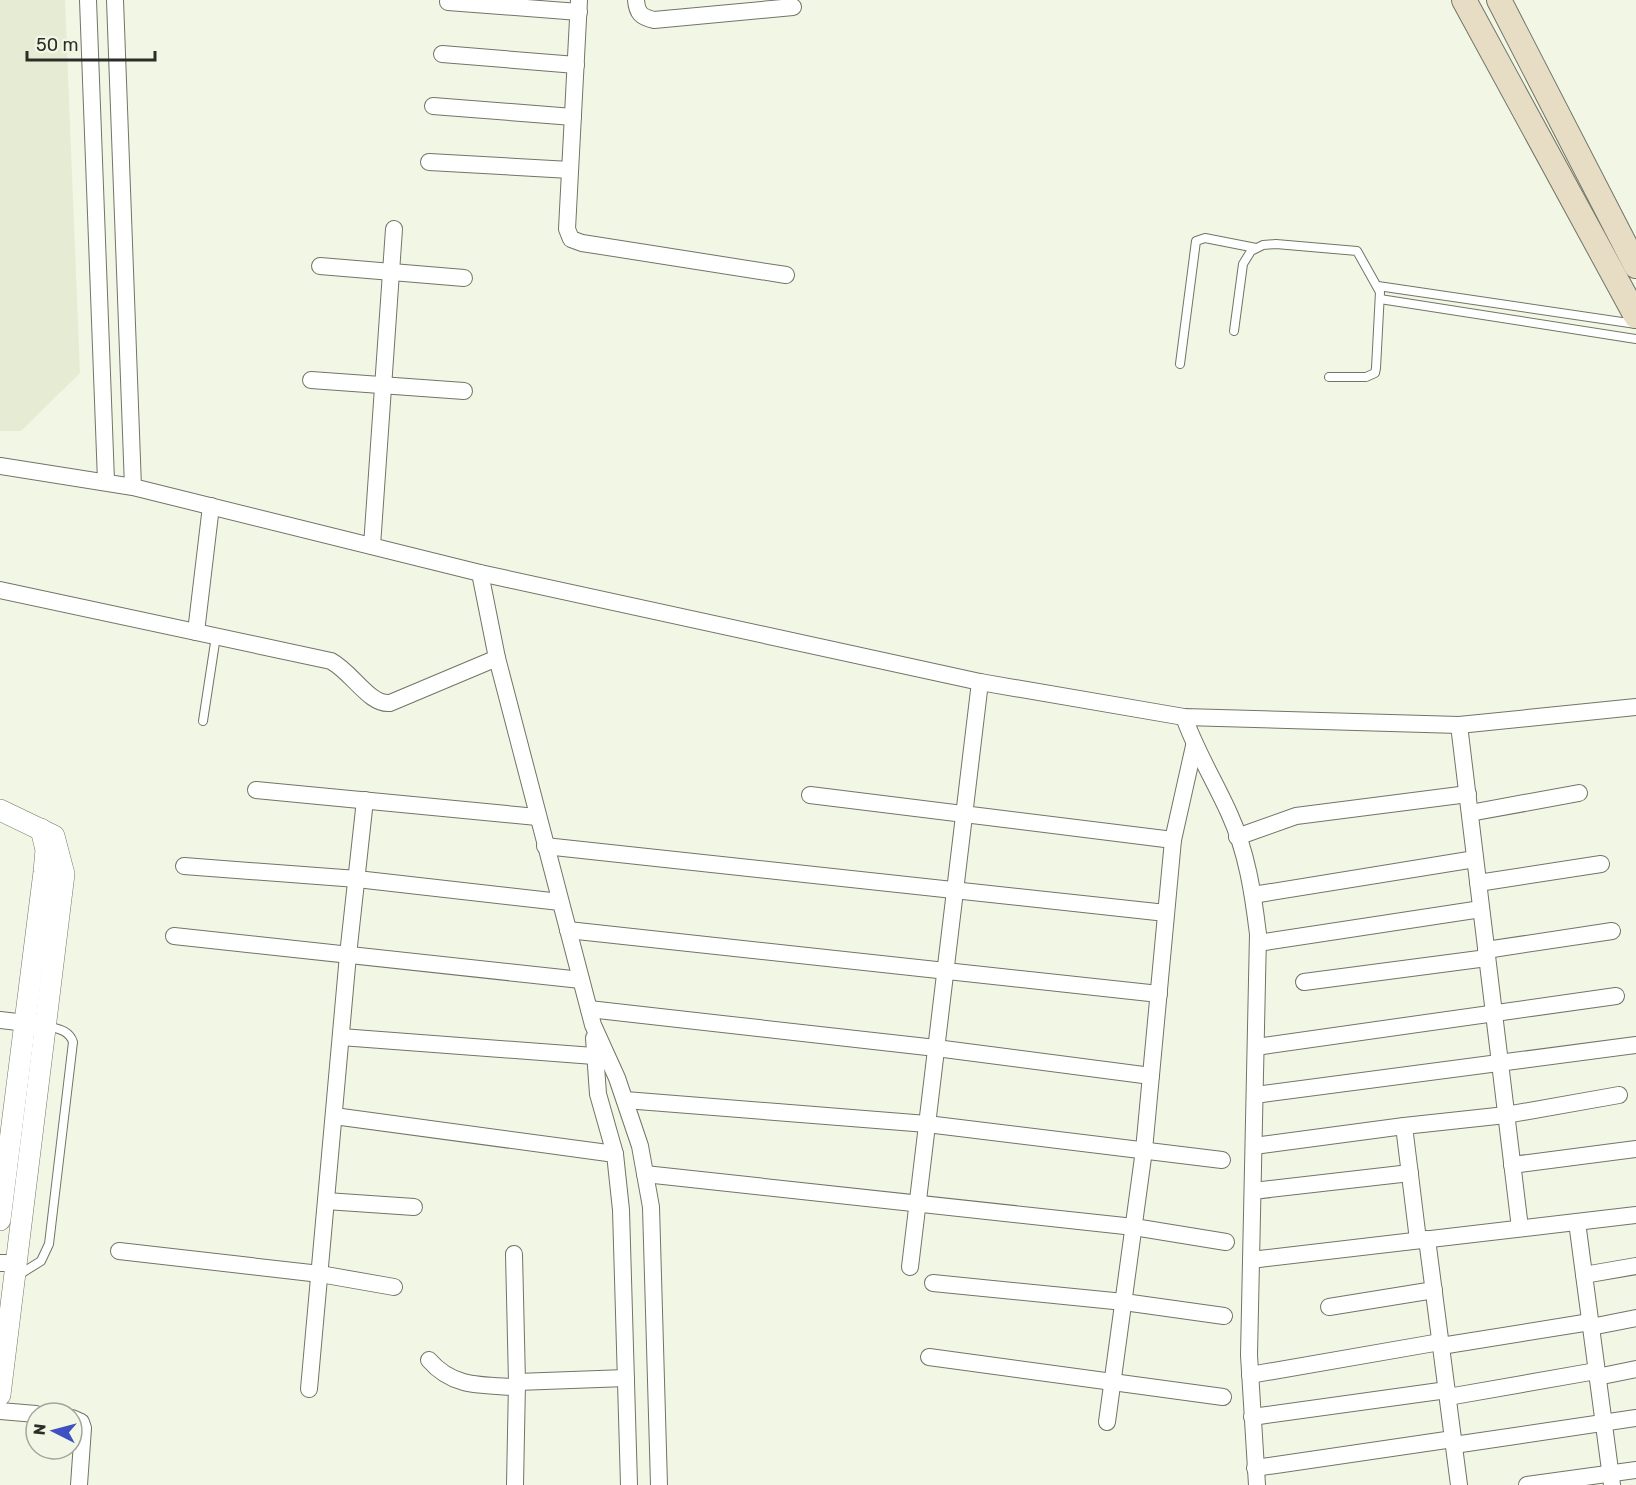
<svg xmlns="http://www.w3.org/2000/svg" width="1636" height="1485" font-family="Rubik,sans-serif">
	<rect width="100%" height="100%" fill="#f2f6e5"/>
	<!-- built -->
	<path fill="#e6ecd4" d="M 0,0 L 65,0 L 80,373 L 21,431 L 0,431 Z"/>
	<g fill="none" stroke-linecap="round" stroke-linejoin="round">
		<defs>
			<g id="service">
				<path d="M 1378,286 L 1636,324"/>
				<path d="M 1380,299 L 1636,339"/>
				<path d="M 1234,331 L 1243,264 L 1251,251 L 1263,245 L 1276,244 L 1357,251 L 1380,292 L 1376,368 L 1375,373 L 1366,377 L 1329,377"/>
				<path d="M 1180,364 L 1196,241 L 1205,238 L 1256,248"/>
				<path d="M 203,721 L 216,636"/>
				<path d="M 17,1276 L 41,1261 L 49,1244 L 73,1042 C 69,1030 58,1029 47,1026"/>
			</g>
			<g id="minor">
				<path d="M 88,0 L 106,481"/>
				<path d="M 115,0 L 133,487"/>
				<path d="M 579,0 L 567,229 L 571,239 L 582,243 L 786,275"/>
				<path d="M 636,0 C 637,13 641,17 654,20 L 793,7"/>
				<path d="M 448,2 L 579,12"/>
				<path d="M 442,54 L 576,65"/>
				<path d="M 433,106 L 573,117"/>
				<path d="M 429,162 L 570,170"/>
				<path d="M 320,266 L 464,278"/>
				<path d="M 311,380 L 464,391"/>
				<path d="M 0,466 L 133,487 L 480,573 L 980,682 L 1184,717 L 1459,725 L 1636,707"/>
				<path d="M 372,546 L 394,229"/>
				<path d="M 480,573 L 497,658 L 593,1025 L 617,1078 L 640,1146 L 651,1207 L 659,1485"/>
				<path d="M 0,590 L 331,661 C 353,673 369,705 390,703 L 497,658"/>
				<path d="M 196,632 L 211,506"/>
				<path d="M 1184,717 C 1196,751 1214,780 1229,813 C 1247,852 1253,893 1258,934 L 1249,1355 L 1257,1485"/>
				<path d="M 1459,725 L 1520,1228"/>
				<path d="M 256,790 L 537,817"/>
				<path d="M 810,795 L 1173,840"/>
				<path d="M 1470,813 L 1579,793"/>
				<path d="M 1237,837 L 1296,816 L 1468,794"/>
				<path d="M 545,846 L 1166,913"/>
				<path d="M 184,866 L 357,879 L 560,902"/>
				<path d="M 1478,883 L 1601,864"/>
				<path d="M 1253,895 L 1475,859"/>
				<path d="M 568,930 L 1159,994"/>
				<path d="M 174,936 L 581,980"/>
				<path d="M 1258,943 L 1481,909"/>
				<path d="M 1486,950 L 1612,931"/>
				<path d="M 1304,982 L 1487,958"/>
				<path d="M 589,1009 L 936,1048 L 1151,1076"/>
				<path d="M 0,1020 L 35,1024"/>
				<path d="M 341,1037 L 607,1057"/>
				<path d="M 594,1038 L 598,1094 L 615,1154 L 621,1210 L 629,1485"/>
				<path d="M 1256,1047 L 1616,996"/>
				<path d="M 1255,1095 L 1636,1045"/>
				<path d="M 625,1100 L 927,1124 L 1222,1160"/>
				<path d="M 334,1116 L 615,1154"/>
				<path d="M 1254,1146 L 1404,1126"/>
				<path d="M 1512,1165 L 1636,1149"/>
				<path d="M 645,1174 L 1134,1227 L 1226,1242"/>
				<path d="M 1253,1191 L 1410,1173"/>
				<path d="M 326,1201 L 414,1207"/>
				<path d="M 1577,1222 L 1612,1485"/>
				<path d="M 1427,1239 L 1459,1485"/>
				<path d="M 1418,1240 L 1404,1126 L 1506,1115 L 1619,1095"/>
				<path d="M 119,1251 L 320,1274 L 394,1287"/>
				<path d="M 514,1254 L 517,1382 L 515,1485"/>
				<path d="M 1251,1260 L 1636,1215"/>
				<path d="M 0,1263 L 16,1263"/>
				<path d="M 910,1267 L 980,682"/>
				<path d="M 1584,1275 L 1636,1266"/>
				<path d="M 933,1283 L 1124,1302 L 1224,1316"/>
				<path d="M 1329,1307 L 1434,1290"/>
				<path d="M 1591,1327 L 1636,1318"/>
				<path d="M 1441,1346 L 1590,1322"/>
				<path d="M 929,1357 L 1223,1397"/>
				<path d="M 429,1360 C 453,1388 482,1385 517,1387"/>
				<path d="M 1250,1375 L 1440,1342"/>
				<path d="M 1597,1377 L 1636,1369"/>
				<path d="M 517,1382 L 626,1378"/>
				<path d="M 309,1389 L 348,955 L 365,800"/>
				<path d="M 1448,1397 L 1596,1371"/>
				<path d="M 0,1411 L 36,1414"/>
				<path d="M 1252,1417 L 1447,1390"/>
				<path d="M 72,1418 L 81,1422 L 83,1428 L 79,1485"/>
				<path d="M 1107,1422 L 1144,1150 L 1173,840 L 1194,746"/>
				<path d="M 1454,1445 L 1636,1418"/>
				<path d="M 1255,1468 L 1453,1439"/>
				<path d="M 1527,1485 L 1636,1470"/>
			</g>
			<g id="tertiary">
				<path d="M 0,810 L 54,836 L 64,874 L 0,1395"/>
				<path d="M 0,1220 L 44,872 L 46,850 L 41,829"/>
			</g>
			<g id="secondary">
				<path d="M 1464,0 L 1636,316"/>
				<path d="M 1499,0 L 1636,266"/>
			</g>
		</defs>
		<!-- service casing -->
		<use href="#service" stroke="#717566" stroke-width="10"/>
		<!-- minor casing -->
		<use href="#minor" stroke="#717566" stroke-width="18"/>
		<!-- tertiary casing -->
		<use href="#tertiary" stroke="#717566" stroke-width="22"/>
		<!-- secondary casing -->
		<use href="#secondary" stroke="#717566" stroke-width="26"/>
		<!-- service -->
		<use href="#service" stroke="#fff" stroke-width="8"/>
		<!-- minor -->
		<use href="#minor" stroke="#fff" stroke-width="16"/>
		<!-- tertiary -->
		<use href="#tertiary" stroke="#fff" stroke-width="21"/>
		<!-- secondary -->
		<use href="#secondary" stroke="#e7ddc4" stroke-width="24"/>
	</g>
	<!-- north arrow -->
	<g transform="translate(54 1431) rotate(276)"><circle r="28" fill="#f2f6e5" stroke="#a2a699" stroke-width="1.5"/>
	<path d="M0-4.5L10 22L0 15L-10 22Z" fill="#3f50c3"/>
	<text y="-9" font-size="16" font-weight="bold" text-anchor="middle" fill="#2b2d26">N</text>
	</g>
	<!-- scale -->
	<path d="M27 51v9h128v-9" fill="none" stroke="#2b2d26" stroke-width="3"/>
	<text x="36" y="51" font-size="18" fill="#2b2d26" stroke="#f2f6e5" stroke-width="4.5" paint-order="stroke">50 m</text>
</svg>
